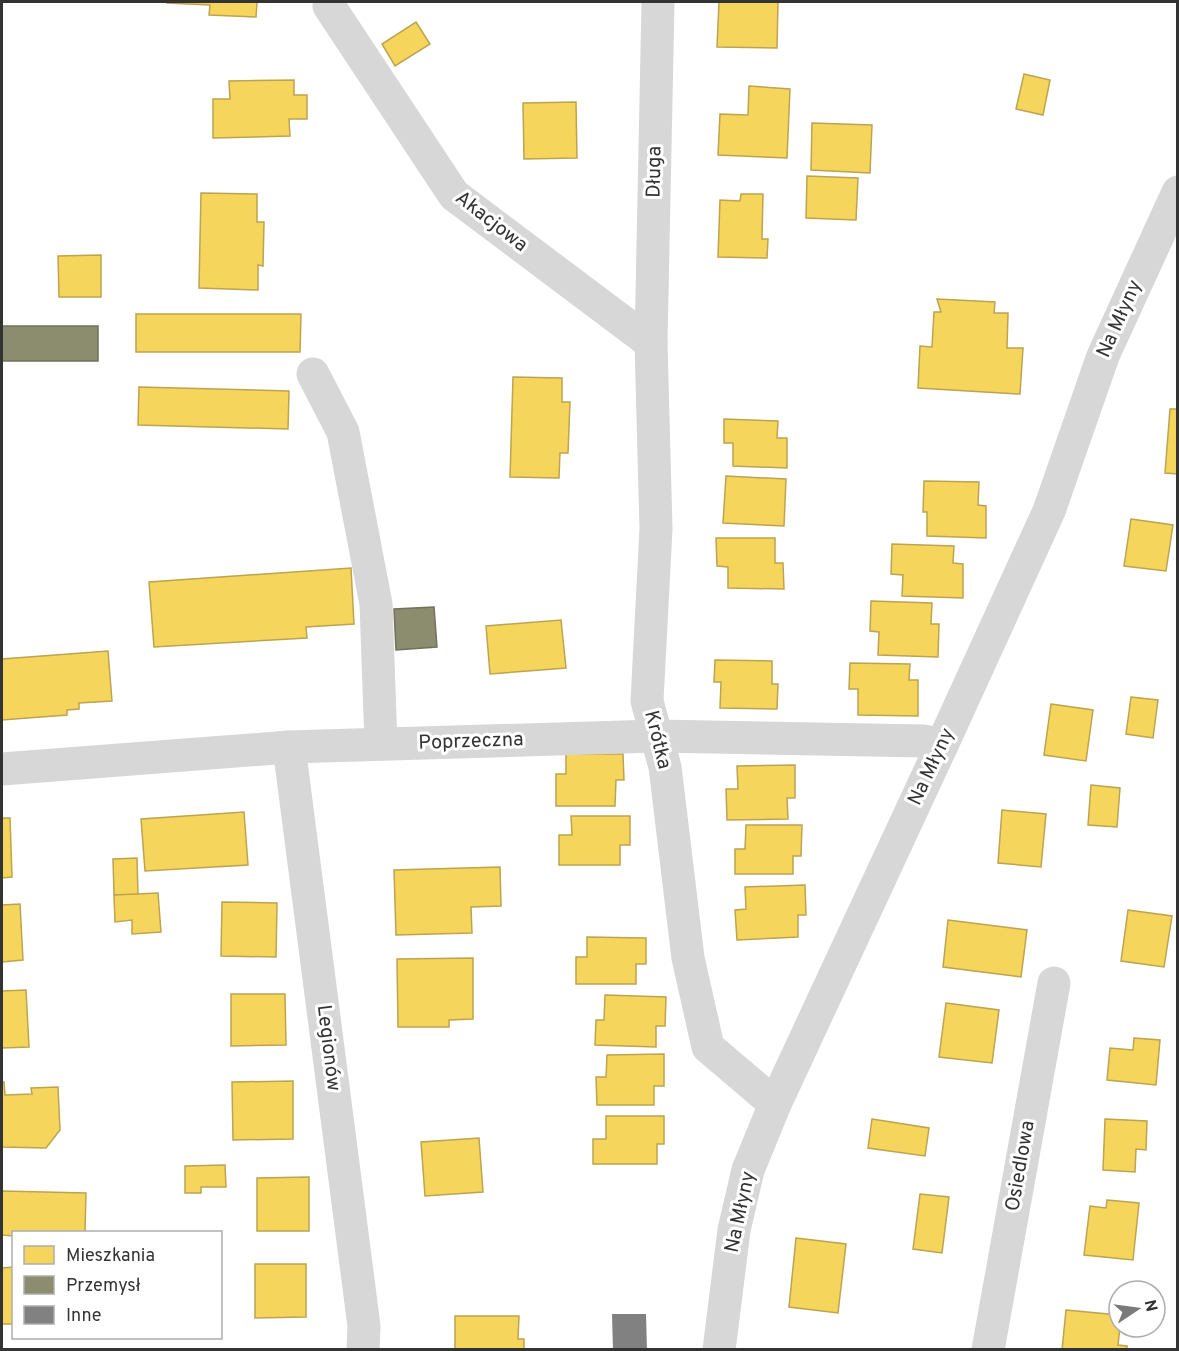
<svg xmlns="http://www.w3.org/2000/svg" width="1179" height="1351" font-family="Overpass,sans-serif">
	<rect width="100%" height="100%" fill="#fff"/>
	<!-- homes -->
	<g fill="#f6d55c" stroke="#bca450" stroke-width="1.5">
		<path d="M 167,2 L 257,2 L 256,17 L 209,15 L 210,5 L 167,3 Z"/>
		<path d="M 719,2 L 778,2 L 777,48 L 717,47 Z"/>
		<path d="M 416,22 L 430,44 L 395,66 L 382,44 Z"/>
		<path d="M 1024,74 L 1050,80 L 1043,115 L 1016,109 Z"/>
		<path d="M 294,80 L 294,95 L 307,95 L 307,119 L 289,119 L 290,136 L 213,138 L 213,99 L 230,99 L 229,81 Z"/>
		<path d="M 749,86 L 790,89 L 787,158 L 718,155 L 720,114 L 748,115 Z"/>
		<path d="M 576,102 L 577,158 L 524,159 L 523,103 Z"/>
		<path d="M 812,123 L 872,125 L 870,173 L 811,170 Z"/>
		<path d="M 807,176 L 858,178 L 856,220 L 806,218 Z"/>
		<path d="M 201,193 L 257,194 L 257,222 L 264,222 L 263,266 L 258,265 L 258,290 L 199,288 Z"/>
		<path d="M 741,194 L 763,194 L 762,239 L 768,239 L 767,258 L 718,257 L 720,200 L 740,201 Z"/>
		<path d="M 101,255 L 101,297 L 59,297 L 58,256 Z"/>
		<path d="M 937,299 L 995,302 L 994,313 L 1008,313 L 1007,348 L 1023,348 L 1020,394 L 918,388 L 920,346 L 932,347 L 934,312 L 941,312 Z"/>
		<path d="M 136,314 L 301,314 L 300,352 L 136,352 Z"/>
		<path d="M 513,377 L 562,378 L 562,402 L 570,402 L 568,453 L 560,453 L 559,478 L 510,477 Z"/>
		<path d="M 139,387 L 289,391 L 288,429 L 138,425 Z"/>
		<path d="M 1170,409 L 1178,409 L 1178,474 L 1165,473 Z"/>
		<path d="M 724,419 L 778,421 L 777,438 L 787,438 L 787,468 L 733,466 L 733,443 L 724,443 Z"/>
		<path d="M 726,476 L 786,479 L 784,526 L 723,523 Z"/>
		<path d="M 924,481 L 979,482 L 978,505 L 986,506 L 986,538 L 927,536 L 927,512 L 923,512 Z"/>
		<path d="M 1131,519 L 1173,525 L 1166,571 L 1124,566 Z"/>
		<path d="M 716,538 L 775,538 L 775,563 L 783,563 L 784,589 L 728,588 L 728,567 L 717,566 Z"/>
		<path d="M 892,544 L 954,546 L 953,563 L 963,564 L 963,598 L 902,596 L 903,575 L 891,574 Z"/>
		<path d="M 351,568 L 354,624 L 306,627 L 307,638 L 154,647 L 149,582 Z"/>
		<path d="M 871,601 L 932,603 L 931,624 L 939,624 L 938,657 L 878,655 L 879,632 L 870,631 Z"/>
		<path d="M 561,620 L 566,668 L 490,674 L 486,626 Z"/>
		<path d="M 108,651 L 112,701 L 79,703 L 79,709 L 67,710 L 67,715 L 2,720 L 2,659 Z"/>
		<path d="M 715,660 L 772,661 L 772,684 L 778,684 L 777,709 L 720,708 L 721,682 L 714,682 Z"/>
		<path d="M 850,663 L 910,664 L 909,680 L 918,680 L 918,716 L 858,715 L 858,689 L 849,689 Z"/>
		<path d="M 1131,697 L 1158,700 L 1153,738 L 1126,734 Z"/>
		<path d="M 1051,704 L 1093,710 L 1086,761 L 1044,755 Z"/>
		<path d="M 566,754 L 623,754 L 624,780 L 616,780 L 615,806 L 556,806 L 556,774 L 566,774 Z"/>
		<path d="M 795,765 L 795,798 L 787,798 L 788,819 L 727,820 L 726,789 L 738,789 L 737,766 Z"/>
		<path d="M 1091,785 L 1120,788 L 1117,827 L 1088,825 Z"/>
		<path d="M 1002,810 L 1046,814 L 1041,867 L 998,863 Z"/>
		<path d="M 244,812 L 248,865 L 145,871 L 141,819 Z"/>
		<path d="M 571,816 L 630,816 L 630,845 L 620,845 L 620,865 L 559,865 L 559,835 L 572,835 Z"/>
		<path d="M 2,818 L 10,818 L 12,877 L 2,878 Z"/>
		<path d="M 746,825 L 802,825 L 801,856 L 793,856 L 793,874 L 735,874 L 735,849 L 745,849 Z"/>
		<path d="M 137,858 L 138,895 L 114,895 L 113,859 Z"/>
		<path d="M 500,867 L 501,906 L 471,907 L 472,933 L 396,935 L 394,870 Z"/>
		<path d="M 805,885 L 806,915 L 798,915 L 798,937 L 737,940 L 735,910 L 746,909 L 745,887 Z"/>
		<path d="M 158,893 L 161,932 L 132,934 L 132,920 L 115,922 L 114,895 Z"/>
		<path d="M 222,902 L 277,903 L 276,957 L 221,956 Z"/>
		<path d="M 20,904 L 23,960 L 2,962 L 2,905 Z"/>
		<path d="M 1128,910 L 1172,916 L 1164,967 L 1121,961 Z"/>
		<path d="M 948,920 L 1027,930 L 1021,977 L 943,967 Z"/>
		<path d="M 587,937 L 646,938 L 646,964 L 636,964 L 636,984 L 576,984 L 576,957 L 587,957 Z"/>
		<path d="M 473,958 L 473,1019 L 449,1020 L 449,1027 L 398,1027 L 397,959 Z"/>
		<path d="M 26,990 L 29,1047 L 2,1048 L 2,991 Z"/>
		<path d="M 231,994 L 285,994 L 286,1045 L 231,1046 Z"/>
		<path d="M 605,995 L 666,997 L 665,1026 L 656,1026 L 656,1047 L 595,1045 L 596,1020 L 604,1020 Z"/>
		<path d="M 946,1003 L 999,1010 L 992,1063 L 939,1057 Z"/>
		<path d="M 1134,1038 L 1160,1040 L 1156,1085 L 1107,1080 L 1110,1048 L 1133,1050 Z"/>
		<path d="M 664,1054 L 664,1086 L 654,1086 L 654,1105 L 597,1105 L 596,1077 L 606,1077 L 607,1055 Z"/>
		<path d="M 293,1081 L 293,1139 L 233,1140 L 232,1082 Z"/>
		<path d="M 4,1082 L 5,1095 L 32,1094 L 31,1088 L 58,1087 L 60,1130 L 46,1148 L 2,1147 L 2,1083 Z"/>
		<path d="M 606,1116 L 664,1116 L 664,1144 L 657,1144 L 657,1164 L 593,1164 L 593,1139 L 606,1139 Z"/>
		<path d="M 872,1119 L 929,1128 L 925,1156 L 868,1148 Z"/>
		<path d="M 1105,1119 L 1147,1121 L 1146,1150 L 1136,1149 L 1135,1172 L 1103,1170 Z"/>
		<path d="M 479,1138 L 483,1192 L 425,1196 L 421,1142 Z"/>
		<path d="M 225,1165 L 226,1187 L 201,1187 L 201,1193 L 185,1193 L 185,1166 Z"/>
		<path d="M 309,1177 L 309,1231 L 257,1231 L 257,1178 Z"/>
		<path d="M 2,1191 L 86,1193 L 85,1232 L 14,1232 L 14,1236 L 2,1235 Z"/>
		<path d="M 920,1194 L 949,1197 L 942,1253 L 913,1249 Z"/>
		<path d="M 1107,1200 L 1139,1203 L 1133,1260 L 1084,1255 L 1090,1206 L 1106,1208 Z"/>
		<path d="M 796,1238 L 846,1244 L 838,1313 L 789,1307 Z"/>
		<path d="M 255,1264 L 306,1264 L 306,1317 L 255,1318 Z"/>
		<path d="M 14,1267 L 14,1324 L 2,1324 L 2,1268 Z"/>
		<path d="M 1066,1310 L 1119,1315 L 1120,1327 L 1118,1345 L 1127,1346 L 1127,1350 L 1062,1350 Z"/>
		<path d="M 455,1316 L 519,1316 L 518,1339 L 524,1339 L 524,1350 L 455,1350 Z"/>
	</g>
	<!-- industry -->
	<g fill="#8c8c6e" stroke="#71715c" stroke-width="1.5">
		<rect x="2" y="326" width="96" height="35"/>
		<path d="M 434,607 L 437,647 L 396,650 L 394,609 Z"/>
	</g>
	<!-- building -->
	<path fill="#818181" d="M 612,1314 L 646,1314 L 647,1350 L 613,1350 Z"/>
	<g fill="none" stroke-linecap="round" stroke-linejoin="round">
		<!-- minor -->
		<g stroke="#d7d7d7" stroke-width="33">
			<path d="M 658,2 L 651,343 L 656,529 L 647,701 L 665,767 L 688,958 L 708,1047 L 775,1104"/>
			<path d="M 329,6 L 454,195 L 651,343"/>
			<path d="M 313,374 L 343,432 L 376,604 L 381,744"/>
			<path d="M 289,747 L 364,1326 L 363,1350"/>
			<path d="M 2,769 L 289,747 L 656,736 L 924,741 L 942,745"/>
			<path d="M 719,1350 L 734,1230 L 748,1170 L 775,1104 L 942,745 L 1049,511 L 1103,356 L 1178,192"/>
			<path d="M 988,1350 L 1054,983"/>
		</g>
	</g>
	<g text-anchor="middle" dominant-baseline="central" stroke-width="6" stroke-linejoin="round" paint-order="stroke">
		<!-- street labels -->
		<g font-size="20" fill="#333" stroke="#fff">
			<text transform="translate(655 172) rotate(-89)">Długa</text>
			<text transform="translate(491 222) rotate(38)">Akacjowa</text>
			<text transform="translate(1120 319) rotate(-66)">Na Młyny</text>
			<text transform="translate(657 740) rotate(76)">Krótka</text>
			<text transform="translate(471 742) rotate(-2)">Poprzeczna</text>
			<text transform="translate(932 767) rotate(-65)">Na Młyny</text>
			<text transform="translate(328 1048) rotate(83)">Legionów</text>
			<text transform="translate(1021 1166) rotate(-80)">Osiedlowa</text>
			<text transform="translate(741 1212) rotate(-78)">Na Młyny</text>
		</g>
	</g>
	<!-- border -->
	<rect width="1179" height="1351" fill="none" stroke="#333333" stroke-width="6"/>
	<!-- legend -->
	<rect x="12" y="1231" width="210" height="108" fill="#ffffff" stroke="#adadad" stroke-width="1.5"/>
	<rect x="24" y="1246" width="30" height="18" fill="#f6d55c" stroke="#adadad" stroke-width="1.5"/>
	<text x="66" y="1261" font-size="18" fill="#333333">Mieszkania</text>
	<rect x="24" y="1276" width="30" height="18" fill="#8c8c6e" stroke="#adadad" stroke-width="1.5"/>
	<text x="66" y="1291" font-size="18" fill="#333333">Przemysł</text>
	<rect x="24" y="1306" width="30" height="18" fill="#818181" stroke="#adadad" stroke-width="1.5"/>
	<text x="66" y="1321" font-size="18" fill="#333333">Inne</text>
	<!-- north arrow -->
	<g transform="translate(1137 1309) rotate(77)"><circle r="28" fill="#ffffff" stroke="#adadad" stroke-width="1.5"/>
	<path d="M0-4.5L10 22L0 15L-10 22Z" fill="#7a7a7a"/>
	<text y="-9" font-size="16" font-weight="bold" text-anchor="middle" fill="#333333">N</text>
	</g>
</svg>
